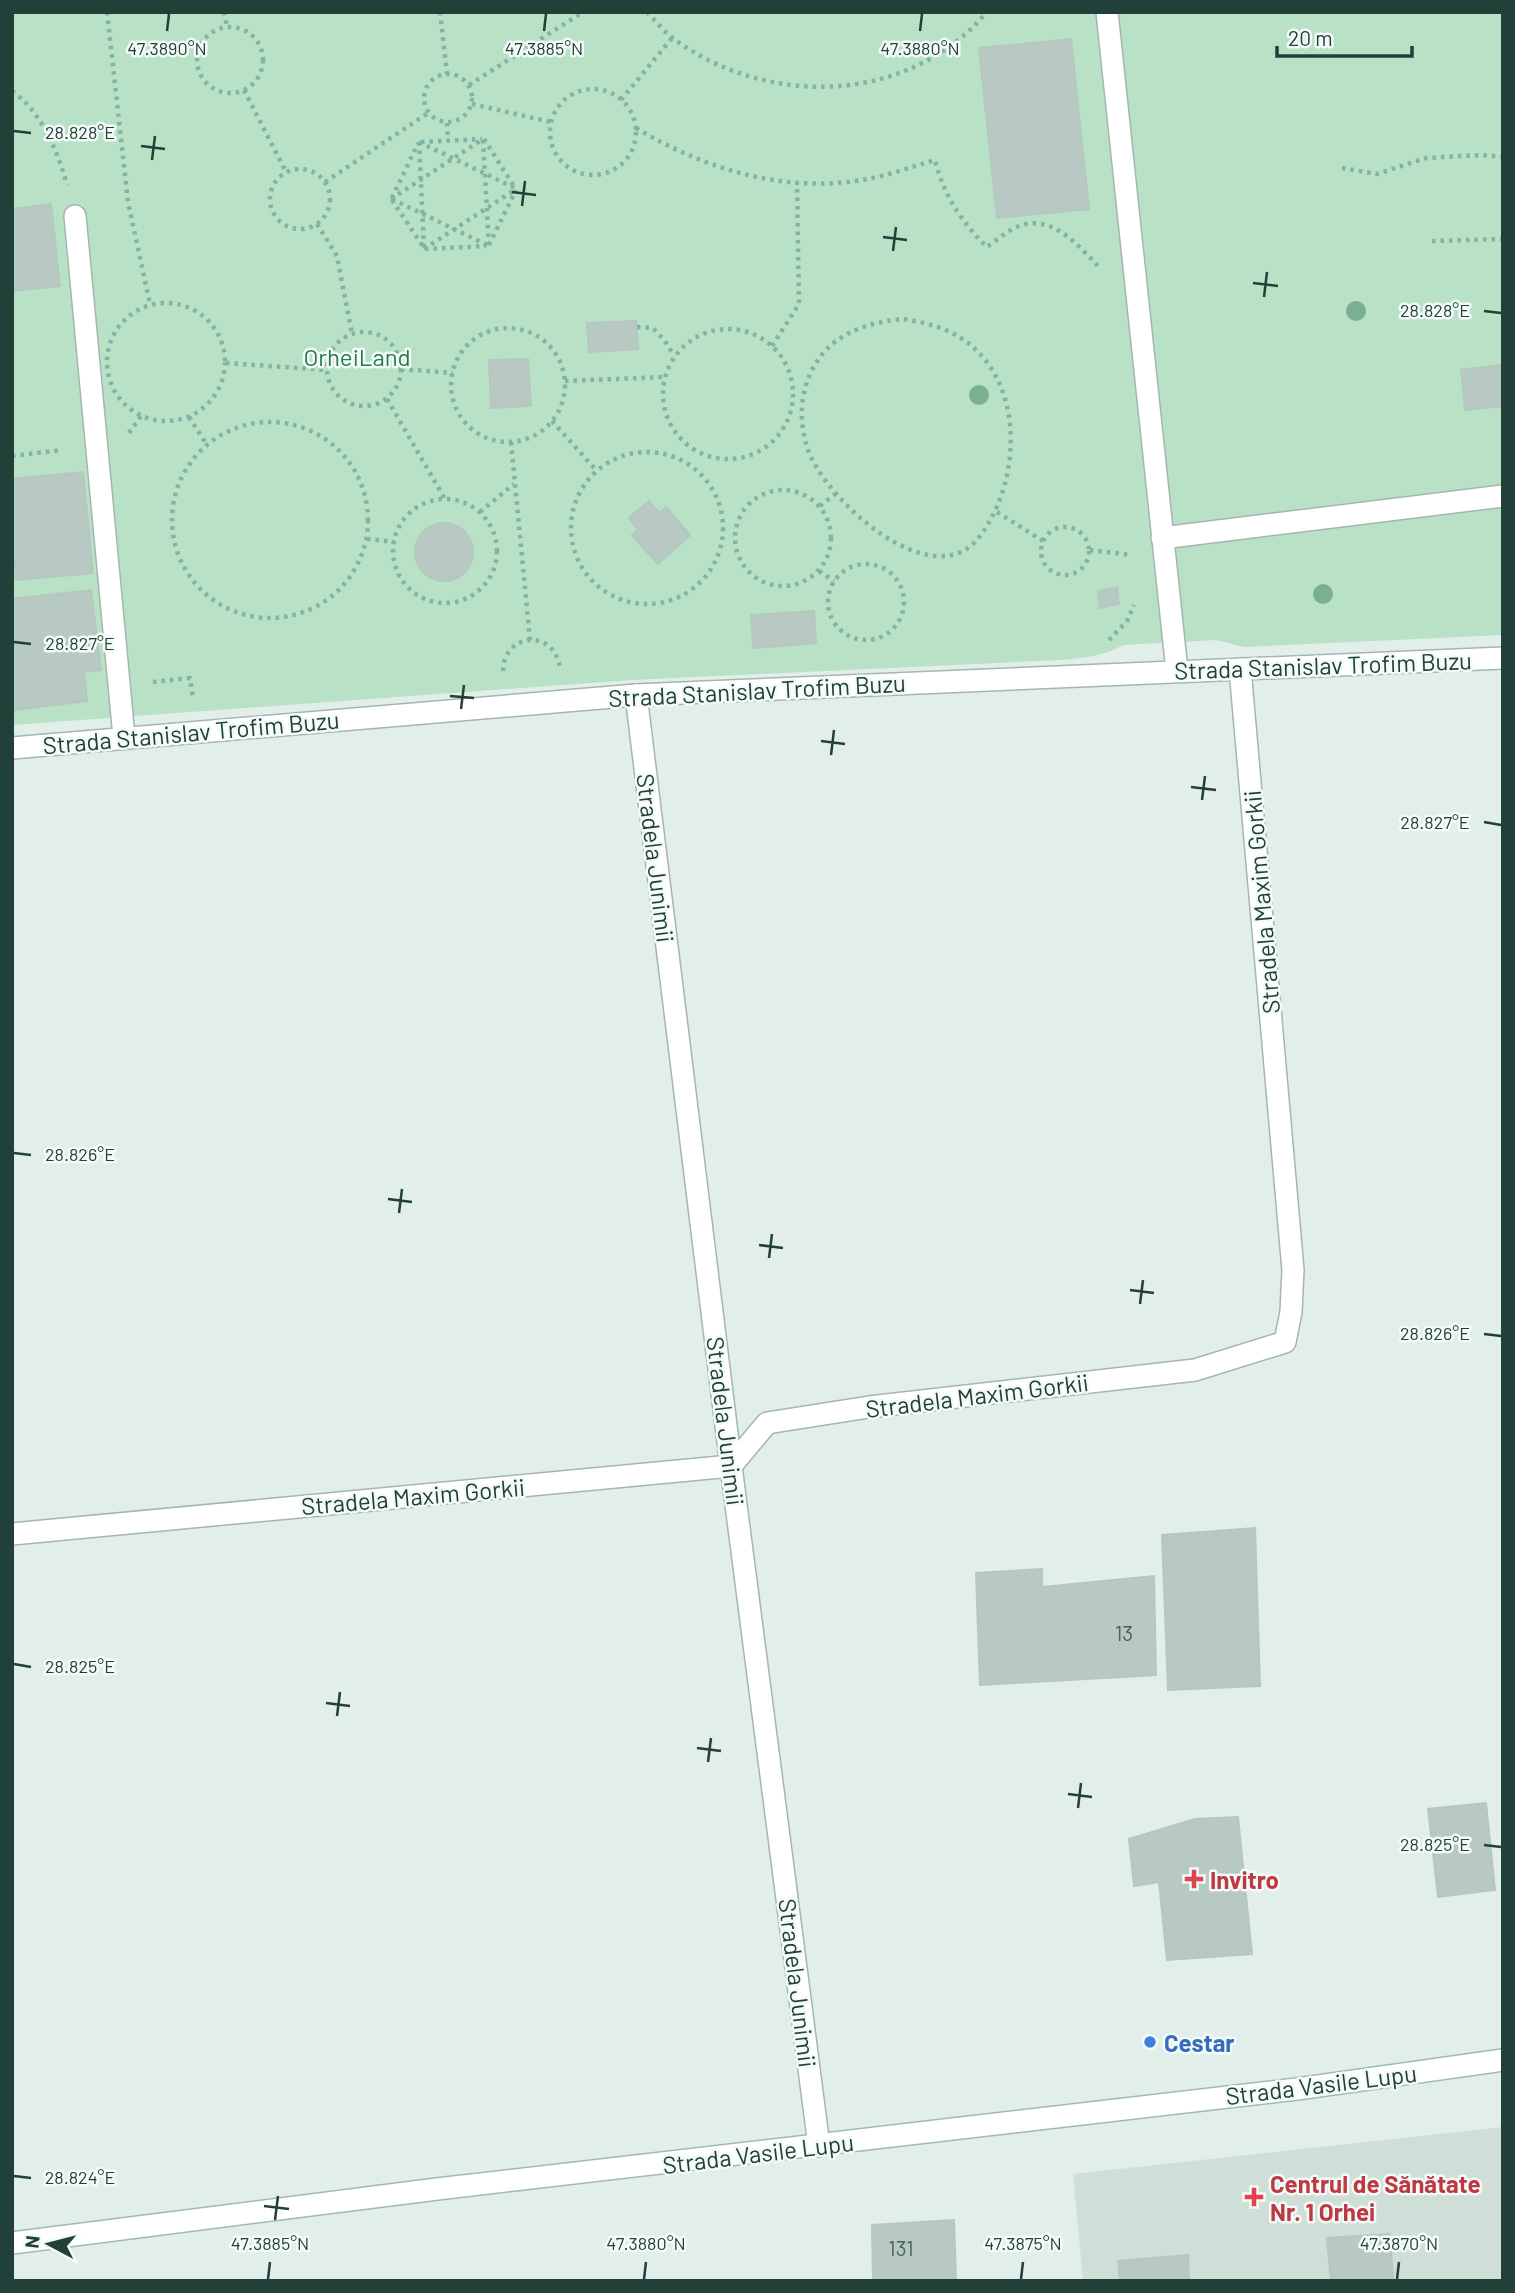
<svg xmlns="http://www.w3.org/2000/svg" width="1515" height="2293" font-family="Barlow,sans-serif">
	<rect width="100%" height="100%" fill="#e2eee9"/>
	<!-- built -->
	<path fill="#d0ded8" d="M 1503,2127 L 1503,2281 L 1083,2281 L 1073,2174 Z"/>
	<!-- green -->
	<path fill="#b9e1c5" d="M 12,12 L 1503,12 L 1503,635 L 1244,647 L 1216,640 L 1123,645 C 1104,656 1083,658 1061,660 L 632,680 L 12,725 Z"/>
	<!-- building -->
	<g fill="#b7c9c2" stroke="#b4c8c0" stroke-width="2">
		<path d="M 1071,39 L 1089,209 L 997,218 L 979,48 Z"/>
		<path d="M 51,204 L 60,286 L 12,291 L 12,209 Z"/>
		<path d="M 636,321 L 638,349 L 589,352 L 587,323 Z"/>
		<path d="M 528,359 L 531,406 L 491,408 L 489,360 Z"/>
		<path d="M 1503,365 L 1503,406 L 1465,410 L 1461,370 Z"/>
		<path d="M 83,472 L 93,573 L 16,580 L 12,535 L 12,479 Z"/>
		<path d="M 649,501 L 659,513 L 666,507 L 690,535 L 658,564 L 632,535 L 638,530 L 629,518 Z"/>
		<circle cx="444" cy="552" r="29"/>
		<path d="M 1117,588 L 1119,604 L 1100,608 L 1098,591 Z"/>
		<path d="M 91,590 L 101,670 L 84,672 L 87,701 L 12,710 L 12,599 Z"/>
		<path d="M 814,611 L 816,643 L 753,648 L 751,615 Z"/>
		<path d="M 1255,1528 L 1260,1686 L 1168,1690 L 1162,1535 Z"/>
		<path d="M 1042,1569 L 1042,1587 L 1154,1576 L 1156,1675 L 980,1685 L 976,1573 Z"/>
		<path d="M 1486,1803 L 1495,1890 L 1438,1897 L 1428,1809 Z"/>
		<path d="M 1238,1817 L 1252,1954 L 1167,1960 L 1159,1882 L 1134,1886 L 1129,1839 L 1195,1819 Z"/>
		<path d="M 954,2220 L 956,2281 L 873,2281 L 872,2225 Z"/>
		<path d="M 1390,2234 L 1393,2281 L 1331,2281 L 1327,2238 Z"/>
		<path d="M 1188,2255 L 1189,2281 L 1120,2281 L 1118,2261 Z"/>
	</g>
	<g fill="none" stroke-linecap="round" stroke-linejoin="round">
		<defs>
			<g id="service">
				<path d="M 1107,12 L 1177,671"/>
				<path d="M 75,216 L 124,737"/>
				<path d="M 1162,538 L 1503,496"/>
			</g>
			<g id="minor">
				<path d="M 636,695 L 731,1466 L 819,2146"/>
				<path d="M 12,748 L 636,695 L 1503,658"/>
				<path d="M 12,1534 L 731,1466 L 767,1423 L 869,1407 L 1195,1370 L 1285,1342 L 1291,1312 L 1293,1270 L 1240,669"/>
			</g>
			<path id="secondary" d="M 12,2243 L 437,2189 L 1297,2089 L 1503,2060"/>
		</defs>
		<!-- service casing -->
		<use href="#service" stroke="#a4b6b1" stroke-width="24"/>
		<!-- minor casing -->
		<use href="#minor" stroke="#a4b6b1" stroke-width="24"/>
		<!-- secondary casing -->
		<use href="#secondary" stroke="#9fbab2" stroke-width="24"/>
		<!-- path -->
		<g stroke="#80b4a5" stroke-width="4.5" stroke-dasharray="3.5 5" stroke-linecap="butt">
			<path d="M 107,12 L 128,202 L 150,304"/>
			<path d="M 224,12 L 227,27"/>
			<path d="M 440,12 L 447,74"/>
			<path d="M 647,12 C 656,21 664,32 674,39 C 768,108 908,105 987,12"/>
			<circle cx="230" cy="60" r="33"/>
			<circle cx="448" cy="98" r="24"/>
			<path d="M 469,85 L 583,12"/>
			<circle cx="593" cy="132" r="43"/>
			<path d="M 244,90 L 286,172"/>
			<path d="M 12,91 C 41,111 58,152 67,185"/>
			<path d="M 621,100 L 672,38"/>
			<path d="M 472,104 L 551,122"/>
			<path d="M 447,123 L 448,141"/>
			<path d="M 636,128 C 705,169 782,193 862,180 C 887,176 911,167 935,160 C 943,194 962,223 987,247 C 997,240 1008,230 1019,226 C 1052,214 1078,245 1098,266"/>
			<path d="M 484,139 L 515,188"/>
			<path d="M 483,140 L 489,246"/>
			<path d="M 419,142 L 515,188"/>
			<path d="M 419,142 L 424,248"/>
			<path d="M 421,142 L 482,139"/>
			<path d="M 1342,168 L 1377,174 L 1426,158 L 1482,155 L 1503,157"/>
			<circle cx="300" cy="199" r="30"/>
			<path d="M 325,182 L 428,113"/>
			<path d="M 392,198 L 418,143"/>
			<path d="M 391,199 L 483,139"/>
			<path d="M 392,199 L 489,246"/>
			<path d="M 392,200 L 424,248"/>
			<path d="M 317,224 L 337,256 L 352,334"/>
			<path d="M 1432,241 L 1503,239"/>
			<path d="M 489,245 L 516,190"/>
			<path d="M 424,249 L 516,189"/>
			<path d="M 425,249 L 486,246"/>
			<circle cx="166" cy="362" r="59"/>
			<path d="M 904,319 C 920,322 936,325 950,332 C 1025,368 1025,476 980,536 C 934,599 823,499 807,447 C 799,421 800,394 812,370 C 830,334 867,322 904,319 Z"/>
			<path d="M 637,327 L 653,328 L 665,341 L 674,356"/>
			<circle cx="508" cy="385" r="57"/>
			<circle cx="728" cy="394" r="65"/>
			<circle cx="364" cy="369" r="37"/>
			<path d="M 772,346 L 799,304 L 797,183"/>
			<path d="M 226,363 L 328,370"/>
			<path d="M 401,369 L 453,373"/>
			<path d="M 565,381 L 665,377"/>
			<path d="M 387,399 L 445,499"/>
			<path d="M 189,417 L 207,445"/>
			<path d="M 552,421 L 596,470"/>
			<circle cx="270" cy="520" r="98"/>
			<path d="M 129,433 L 141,416"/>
			<path d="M 511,442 L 530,640"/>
			<circle cx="647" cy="528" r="76"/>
			<path d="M 12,456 L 62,450"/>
			<circle cx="783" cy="538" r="48"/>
			<circle cx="445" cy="551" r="52"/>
			<path d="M 820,506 L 835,494"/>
			<path d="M 480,512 L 514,484"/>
			<path d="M 997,512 L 1043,541"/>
			<circle cx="1065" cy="551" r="24"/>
			<path d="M 367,539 L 394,542"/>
			<path d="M 1090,550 L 1131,555"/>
			<circle cx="866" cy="602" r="38"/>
			<path d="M 819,571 L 834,581"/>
			<path d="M 1109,640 L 1127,621 L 1134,605"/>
			<path d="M 503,671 C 504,631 556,629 560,669"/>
			<path d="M 153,682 L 190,678 L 193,699"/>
		</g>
		<!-- service -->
		<use href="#service" stroke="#fff" stroke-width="21"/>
		<!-- minor -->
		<use href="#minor" stroke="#fff" stroke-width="21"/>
		<!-- secondary -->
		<use href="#secondary" stroke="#fff" stroke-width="21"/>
	</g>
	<!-- trees -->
	<g fill="#7baf92">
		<circle cx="1356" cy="311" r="10"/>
		<circle cx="979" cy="395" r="10"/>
		<circle cx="1323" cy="594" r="10"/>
	</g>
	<!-- ticks -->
	<path fill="none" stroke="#204039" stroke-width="2.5" d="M 167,31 L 169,14M 544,31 L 546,14M 920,31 L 922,14M 14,131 L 31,133M 141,146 L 165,149M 152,160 L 155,136M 512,192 L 536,195M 522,206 L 525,181M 883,237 L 907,240M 893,251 L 896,227M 1253,283 L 1278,286M 1264,297 L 1267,272M 1484,311 L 1501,313M 14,642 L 31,644M 450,696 L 474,698M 461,709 L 464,685M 821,741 L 845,744M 831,755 L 834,730M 1191,787 L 1216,790M 1202,800 L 1205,776M 1484,822 L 1501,825M 14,1153 L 31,1155M 388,1199 L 412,1202M 399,1213 L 402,1189M 759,1245 L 783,1248M 769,1258 L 772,1234M 1130,1290 L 1154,1293M 1140,1304 L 1143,1280M 1484,1334 L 1501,1336M 14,1664 L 31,1667M 326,1703 L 350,1706M 337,1716 L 340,1692M 697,1748 L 721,1751M 708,1762 L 711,1738M 1068,1794 L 1092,1797M 1078,1808 L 1081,1783M 1484,1845 L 1501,1847M 14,2176 L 31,2178M 264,2206 L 289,2209M 275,2220 L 278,2196M 268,2279 L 270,2262M 644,2279 L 646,2262M 1021,2279 L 1023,2262M 1397,2279 L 1399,2262"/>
	<!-- markers -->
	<g fill="#e0444e" stroke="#f3faf7" stroke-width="2.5">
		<path d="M1190.5 1868.5h7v7h7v7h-7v7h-7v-7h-7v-7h7z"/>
		<path d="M1250.5 2186.5h7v7h7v7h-7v7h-7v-7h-7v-7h7z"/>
	</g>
	<circle fill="#3f7fe0" stroke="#f3faf7" stroke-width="2.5" cx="1150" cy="2042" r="7"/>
	<g text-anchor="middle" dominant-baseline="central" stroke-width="5" stroke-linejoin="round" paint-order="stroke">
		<!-- number labels -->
		<g font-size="21" fill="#46625b">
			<text x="1124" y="1632">13</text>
			<text x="901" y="2247">131</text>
		</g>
		<!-- park labels -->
		<g font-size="24" fill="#267b4a" stroke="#f3faf7">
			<text x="357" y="356">OrheiLand</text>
		</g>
		<!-- street labels -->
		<g font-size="24" fill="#204039" stroke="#f3faf7">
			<text transform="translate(1323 665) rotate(-2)">Strada Stanislav Trofim Buzu</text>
			<text transform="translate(757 690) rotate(-3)">Strada Stanislav Trofim Buzu</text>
			<text transform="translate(191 732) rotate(-5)">Strada Stanislav Trofim Buzu</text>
			<text transform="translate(656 858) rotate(83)">Stradela Junimii</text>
			<text transform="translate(1261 902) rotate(-95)">Stradela Maxim Gorkii</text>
			<text transform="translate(977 1395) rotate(-7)">Stradela Maxim Gorkii</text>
			<text transform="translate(726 1421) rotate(83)">Stradela Junimii</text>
			<text transform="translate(413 1496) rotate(-5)">Stradela Maxim Gorkii</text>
			<text transform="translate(798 1983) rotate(83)">Stradela Junimii</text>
			<text transform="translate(1321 2084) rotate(-7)">Strada Vasile Lupu</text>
			<text transform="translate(758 2153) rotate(-7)">Strada Vasile Lupu</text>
		</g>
		<!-- health labels -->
		<g font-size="24" font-weight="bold" fill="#be3a42" stroke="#f3faf7" text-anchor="start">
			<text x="1210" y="1879">Invitro</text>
			<text x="1270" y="2183">Centrul de Sănătate<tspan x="1270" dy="28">Nr. 1 Orhei</tspan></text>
		</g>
		<!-- shop labels -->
		<g font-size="24" font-weight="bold" fill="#366cbe" stroke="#f3faf7" text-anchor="start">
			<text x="1164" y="2042">Cestar</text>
		</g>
	</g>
	<g font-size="18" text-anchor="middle" fill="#204039" stroke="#f3faf7" stroke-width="5" stroke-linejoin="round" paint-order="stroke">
		<text x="167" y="55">47.3890°N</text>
		<text x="544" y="55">47.3885°N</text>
		<text x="920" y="55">47.3880°N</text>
		<text x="80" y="139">28.828°E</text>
		<text x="1435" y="317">28.828°E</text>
		<text x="80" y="650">28.827°E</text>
		<text x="1435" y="829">28.827°E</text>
		<text x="80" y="1161">28.826°E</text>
		<text x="1435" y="1340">28.826°E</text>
		<text x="80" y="1673">28.825°E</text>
		<text x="1435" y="1851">28.825°E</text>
		<text x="80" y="2184">28.824°E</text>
		<text x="270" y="2250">47.3885°N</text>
		<text x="646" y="2250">47.3880°N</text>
		<text x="1023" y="2250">47.3875°N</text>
		<text x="1399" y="2250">47.3870°N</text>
	</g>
	<!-- border -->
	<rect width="1515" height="2293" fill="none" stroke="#204039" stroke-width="28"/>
	<!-- north arrow -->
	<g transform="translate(49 2244) rotate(277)" stroke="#f3faf7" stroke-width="5" paint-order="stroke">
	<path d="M0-5L12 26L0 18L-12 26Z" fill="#204039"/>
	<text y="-10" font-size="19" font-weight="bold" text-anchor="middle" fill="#204039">N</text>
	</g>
	<!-- scale -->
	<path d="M1277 46v10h135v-10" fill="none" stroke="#204039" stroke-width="3.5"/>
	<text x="1288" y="46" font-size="21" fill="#204039" stroke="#f3faf7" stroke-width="5" paint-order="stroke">20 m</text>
</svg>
